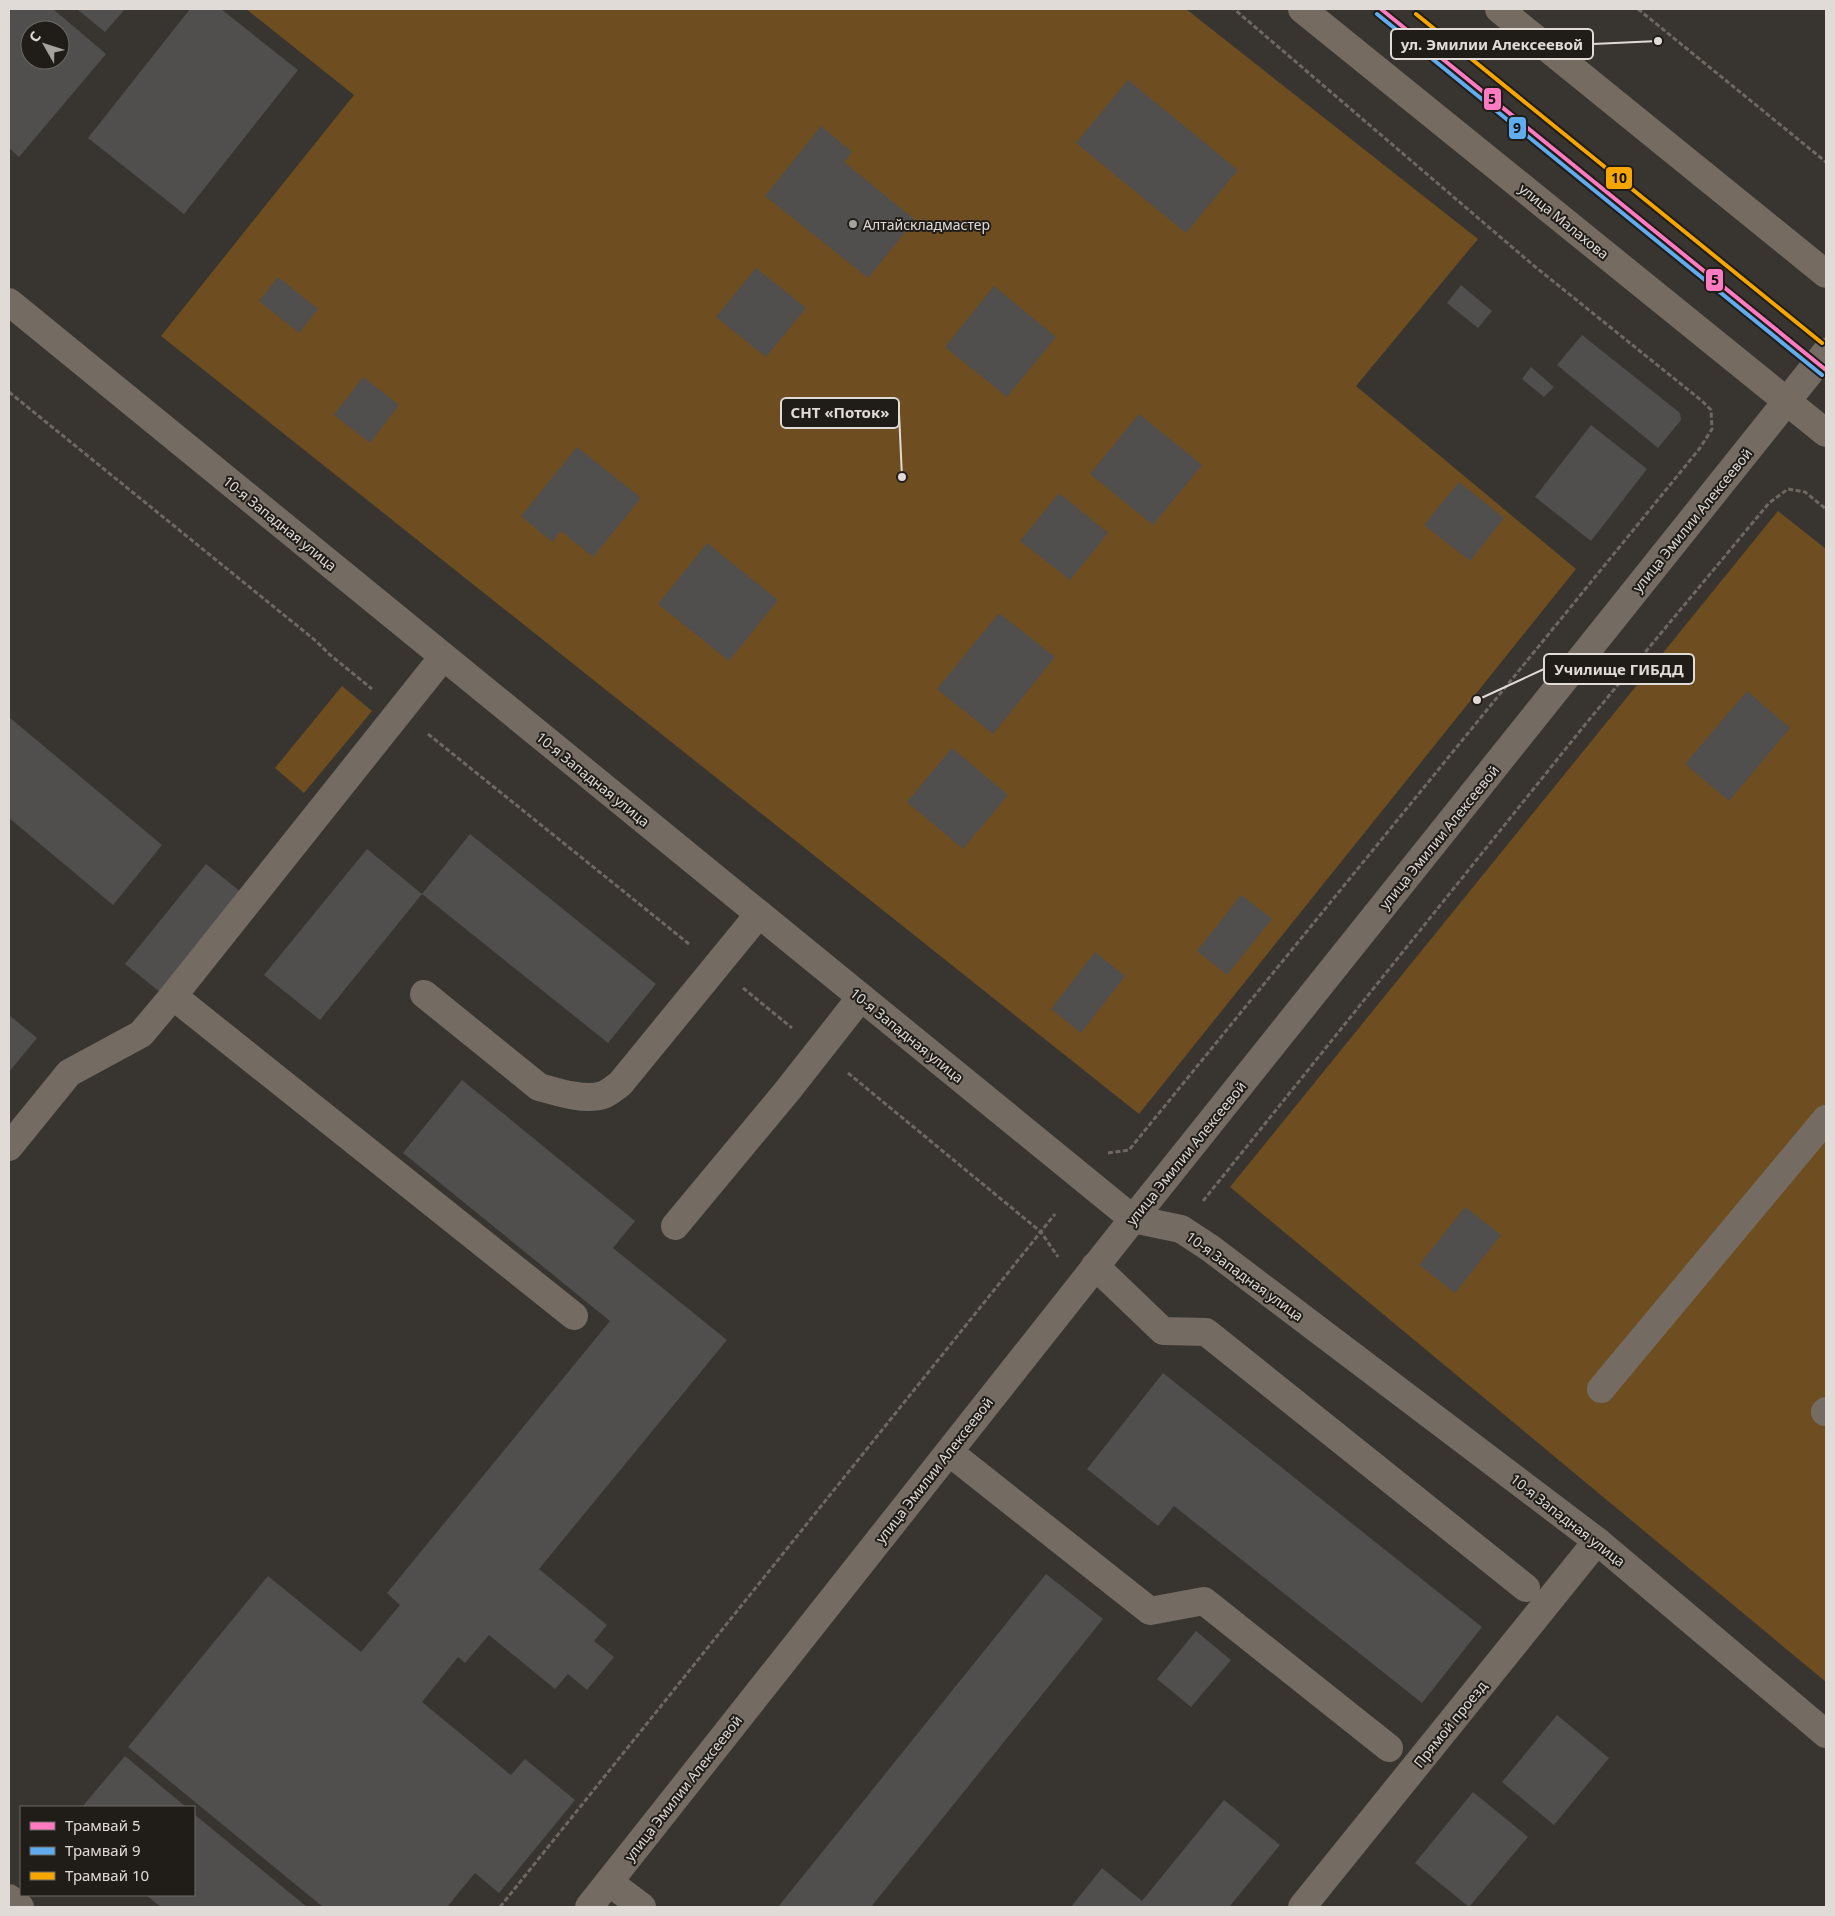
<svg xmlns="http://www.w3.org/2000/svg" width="1835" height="1916" font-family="'Noto Sans',sans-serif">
	<rect width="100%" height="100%" fill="#383430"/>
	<!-- green -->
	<g fill="#6e4d21">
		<path d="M 246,9 L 1186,9 L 1478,239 L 1356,386 L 1576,569 L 1139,1114 L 161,336 L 354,95 Z"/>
		<path d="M 1778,511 L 1826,549 L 1826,1682 L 1230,1187 Z"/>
		<path d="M 342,686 L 372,711 L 304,793 L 275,768 Z"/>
	</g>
	<!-- building -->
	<g fill="#504f4e" fill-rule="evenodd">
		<path d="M 9,9 L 34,9 L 36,10 L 38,9 L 53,9 L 106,54 L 19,157 L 9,148 ZM 30,30 L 60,30 L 60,60 L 30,60 Z"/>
		<path d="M 77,9 L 125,9 L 105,32 Z"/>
		<path d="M 190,9 L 221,9 L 298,70 L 184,214 L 88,138 Z"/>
		<path d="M 1128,80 L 1238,170 L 1186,233 L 1076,143 Z"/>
		<path d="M 821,126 L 852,152 L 844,162 L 915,220 L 868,278 L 765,196 Z"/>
		<path d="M 756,268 L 806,308 L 766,357 L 716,317 Z"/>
		<path d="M 278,277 L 318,309 L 299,333 L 259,301 Z"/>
		<path d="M 1461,285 L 1492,311 L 1478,328 L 1447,303 Z"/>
		<path d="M 994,286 L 1056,337 L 1007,397 L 945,347 Z"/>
		<path d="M 1582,335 L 1680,413 L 1681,420 L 1658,448 L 1557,365 Z"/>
		<path d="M 1531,367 L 1554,387 L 1544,397 L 1522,379 Z"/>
		<path d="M 363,377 L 399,405 L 370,443 L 334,415 Z"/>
		<path d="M 1139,414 L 1202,465 L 1153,525 L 1090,474 Z"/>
		<path d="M 1591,425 L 1647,469 L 1591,541 L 1535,497 Z"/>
		<path d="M 577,447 L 641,498 L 593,557 L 561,531 L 552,542 L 521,516 Z"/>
		<path d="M 1459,482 L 1504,518 L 1470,561 L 1424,525 Z"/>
		<path d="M 1059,493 L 1108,533 L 1070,580 L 1020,541 Z"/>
		<path d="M 707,543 L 778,600 L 729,661 L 658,604 Z"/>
		<path d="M 999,613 L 1055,657 L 993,734 L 937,689 Z"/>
		<path d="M 1747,691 L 1790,728 L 1729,801 L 1685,764 Z"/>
		<path d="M 9,717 L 162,845 L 113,905 L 9,818 Z"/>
		<path d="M 952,748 L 1008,795 L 963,849 L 907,802 Z"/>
		<path d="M 470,834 L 656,984 L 608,1043 L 422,894 Z"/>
		<path d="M 367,849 L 422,894 L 320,1020 L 264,975 Z"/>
		<path d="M 206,864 L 241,892 L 160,992 L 125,964 Z"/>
		<path d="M 1241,895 L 1272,919 L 1227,975 L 1197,951 Z"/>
		<path d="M 1095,952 L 1125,976 L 1081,1033 L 1051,1009 Z"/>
		<path d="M 9,1015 L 37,1038 L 9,1072 Z"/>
		<path d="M 462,1080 L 635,1221 L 613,1248 L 727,1340 L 539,1569 L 607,1625 L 594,1641 L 614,1657 L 587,1690 L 568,1674 L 555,1689 L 489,1635 L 465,1663 L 458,1657 L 422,1702 L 511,1775 L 525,1759 L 575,1800 L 499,1893 L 475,1873 L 447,1907 L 323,1907 L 128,1747 L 268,1576 L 361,1652 L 400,1605 L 387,1593 L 610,1321 L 403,1153 Z"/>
		<path d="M 1465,1207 L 1501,1235 L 1455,1293 L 1419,1265 Z"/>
		<path d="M 1163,1373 L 1482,1627 L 1422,1703 L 1174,1506 L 1158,1526 L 1087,1469 Z"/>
		<path d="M 1046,1574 L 1103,1619 L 871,1907 L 778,1907 Z"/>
		<path d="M 1196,1631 L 1231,1660 L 1191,1707 L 1157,1679 Z"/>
		<path d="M 1557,1715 L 1609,1758 L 1554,1825 L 1502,1782 Z"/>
		<path d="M 125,1756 L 186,1807 L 82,1807 Z"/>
		<path d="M 1473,1792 L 1528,1837 L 1469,1907 L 1415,1863 Z"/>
		<path d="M 1224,1800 L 1280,1845 L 1229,1907 L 1071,1907 L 1102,1868 L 1142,1901 Z"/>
		<path d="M 194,1814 L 307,1907 L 161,1907 L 146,1895 L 194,1895 Z"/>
	</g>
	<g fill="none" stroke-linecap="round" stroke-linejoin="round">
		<!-- path -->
		<g stroke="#6e6860" stroke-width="3" stroke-dasharray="5 2.5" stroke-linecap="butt">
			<path d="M 1638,9 L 1826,162"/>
			<path d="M 9,392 L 316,641 L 329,654 L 372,689"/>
			<path d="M 428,734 L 689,944"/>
			<path d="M 743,988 L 792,1028"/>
			<path d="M 848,1073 L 1041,1232 L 1058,1257"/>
			<path d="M 1108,1153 L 1129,1150 L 1700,448 L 1712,429 L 1711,410 L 1702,401 L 1533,265 L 1234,9"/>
			<path d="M 1203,1201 L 1588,721 L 1769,503 L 1788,489 L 1805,492 L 1826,509"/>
			<path d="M 500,1907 L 1055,1214"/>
		</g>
		<!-- minor -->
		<g stroke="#746c63" stroke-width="28">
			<path d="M 9,302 L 1133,1219 L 1181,1229 L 1210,1248 L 1597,1541 L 1826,1734"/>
			<path d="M 443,657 L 173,996 L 574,1316"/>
			<path d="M 424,994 L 539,1087 C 557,1092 585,1101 603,1095 C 609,1093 615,1087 620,1084 L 759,914"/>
			<path d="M 9,1147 L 69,1073 L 141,1034 L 173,996"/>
			<path d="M 675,1226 L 788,1090 L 861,997"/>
			<path d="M 1095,1266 L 1163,1331 L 1206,1332 L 1526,1588"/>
			<path d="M 1601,1389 L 1826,1119"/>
			<path d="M 1825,1412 L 1826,1411"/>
			<path d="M 949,1452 L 1150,1611 L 1204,1601 L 1389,1748"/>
			<path d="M 609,1882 L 642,1907"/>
			<path d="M 9,1898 L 20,1907"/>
			<path d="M 589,1907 L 1133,1219 L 1826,352"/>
			<path d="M 1302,1907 L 1597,1541"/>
		</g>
		<!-- major -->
		<g stroke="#756b60" stroke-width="28">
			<path d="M 1302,9 L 1826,433"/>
			<path d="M 1499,9 L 1826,274"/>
		</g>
		<defs>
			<path id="tram-1" d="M 1381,9 L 1826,370"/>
			<path id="tram-2" d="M 1377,14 L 1822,375"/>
			<path id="tram-3" d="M 1416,14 L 1822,343"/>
		</defs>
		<!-- tram-1 casing -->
		<use href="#tram-1" stroke="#201d19" stroke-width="8"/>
		<!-- tram-2 casing -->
		<use href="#tram-2" stroke="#201d19" stroke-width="8"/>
		<!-- tram-3 casing -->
		<use href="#tram-3" stroke="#201d19" stroke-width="8"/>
		<!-- tram-1 -->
		<use href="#tram-1" stroke="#fe7ac1" stroke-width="4"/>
		<!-- tram-2 -->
		<use href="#tram-2" stroke="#60acee" stroke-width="4"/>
		<!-- tram-3 -->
		<use href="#tram-3" stroke="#f7a600" stroke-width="4"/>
	</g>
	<!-- markers -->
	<circle fill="#a5a19c" stroke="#201d19" stroke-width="2" cx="853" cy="224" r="5"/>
	<g text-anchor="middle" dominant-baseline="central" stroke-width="4" stroke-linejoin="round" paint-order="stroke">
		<!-- street labels -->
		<g font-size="14" fill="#e0dbd6" stroke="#201d19">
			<text transform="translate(1564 221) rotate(39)">улица Малахова</text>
			<text transform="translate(1692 520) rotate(-51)">улица Эмилии Алексеевой</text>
			<text transform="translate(280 523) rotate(39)">10-я Западная улица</text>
			<text transform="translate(593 779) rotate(39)">10-я Западная улица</text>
			<text transform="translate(1439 837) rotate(-51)">улица Эмилии Алексеевой</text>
			<text transform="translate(907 1035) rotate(39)">10-я Западная улица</text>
			<text transform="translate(1186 1153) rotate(-51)">улица Эмилии Алексеевой</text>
			<text transform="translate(1245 1276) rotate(36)">10-я Западная улица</text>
			<text transform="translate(934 1470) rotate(-52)">улица Эмилии Алексеевой</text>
			<text transform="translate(1568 1520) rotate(38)">10-я Западная улица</text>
			<text transform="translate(1450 1724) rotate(-51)">Прямой проезд</text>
			<text transform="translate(683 1788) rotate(-52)">улица Эмилии Алексеевой</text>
		</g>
		<!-- poi labels -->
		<g font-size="14" fill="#e0dbd6" stroke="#201d19" text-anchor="start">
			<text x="863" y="224">Алтайскладмастер</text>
		</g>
	</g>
	<!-- callouts -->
	<path fill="none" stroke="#e0dbd6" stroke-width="2" d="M1658 41L1593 44M902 477L899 413M1477 700L1544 669"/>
	<g fill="#e0dbd6" stroke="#201d19" stroke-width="2">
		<circle cx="1658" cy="41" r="5"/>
		<circle cx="902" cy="477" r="5"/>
		<circle cx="1477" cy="700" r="5"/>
	</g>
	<g fill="#201d19" stroke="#e0dbd6" stroke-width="2">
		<rect x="1391" y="29" width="202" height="30" rx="5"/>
		<rect x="781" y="398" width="118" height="30" rx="5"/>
		<rect x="1544" y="654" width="150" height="30" rx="5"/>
	</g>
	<g font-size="15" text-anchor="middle" font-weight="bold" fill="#e0dbd6">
		<text x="1492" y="50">ул. Эмилии Алексеевой</text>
		<text x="840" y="418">СНТ «Поток»</text>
		<text x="1619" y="675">Училище ГИБДД</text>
	</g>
	<g stroke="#201d19" stroke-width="2">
		<rect x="1483" y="87" width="19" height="24" rx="5" fill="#fe7ac1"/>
		<rect x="1508" y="116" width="19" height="24" rx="5" fill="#60acee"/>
		<rect x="1605" y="166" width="28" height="24" rx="5" fill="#f7a600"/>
		<rect x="1705" y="268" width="19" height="24" rx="5" fill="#fe7ac1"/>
	</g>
	<g font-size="14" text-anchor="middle" font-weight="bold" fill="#111">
		<text x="1492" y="104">5</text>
		<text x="1517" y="133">9</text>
		<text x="1619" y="183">10</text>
		<text x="1715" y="285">5</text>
	</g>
	<!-- border -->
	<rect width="1835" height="1916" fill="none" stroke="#e0dbd6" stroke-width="20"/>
	<!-- legend -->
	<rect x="20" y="1806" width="175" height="90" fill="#201d19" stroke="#6d6965"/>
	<rect x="30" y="1822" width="25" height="8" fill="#fe7ac1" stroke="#6d6965"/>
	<text x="65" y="1831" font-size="15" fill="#e0dbd6">Трамвай 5</text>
	<rect x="30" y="1847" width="25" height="8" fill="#60acee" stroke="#6d6965"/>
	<text x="65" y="1856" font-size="15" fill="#e0dbd6">Трамвай 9</text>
	<rect x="30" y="1872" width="25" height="8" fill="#f7a600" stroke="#6d6965"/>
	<text x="65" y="1881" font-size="15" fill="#e0dbd6">Трамвай 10</text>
	<!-- north arrow -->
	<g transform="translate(45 45) rotate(309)"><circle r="24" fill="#201d19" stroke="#6d6965"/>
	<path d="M0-4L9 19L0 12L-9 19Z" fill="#a5a19c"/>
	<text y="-8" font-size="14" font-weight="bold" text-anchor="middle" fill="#e0dbd6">С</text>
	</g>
</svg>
